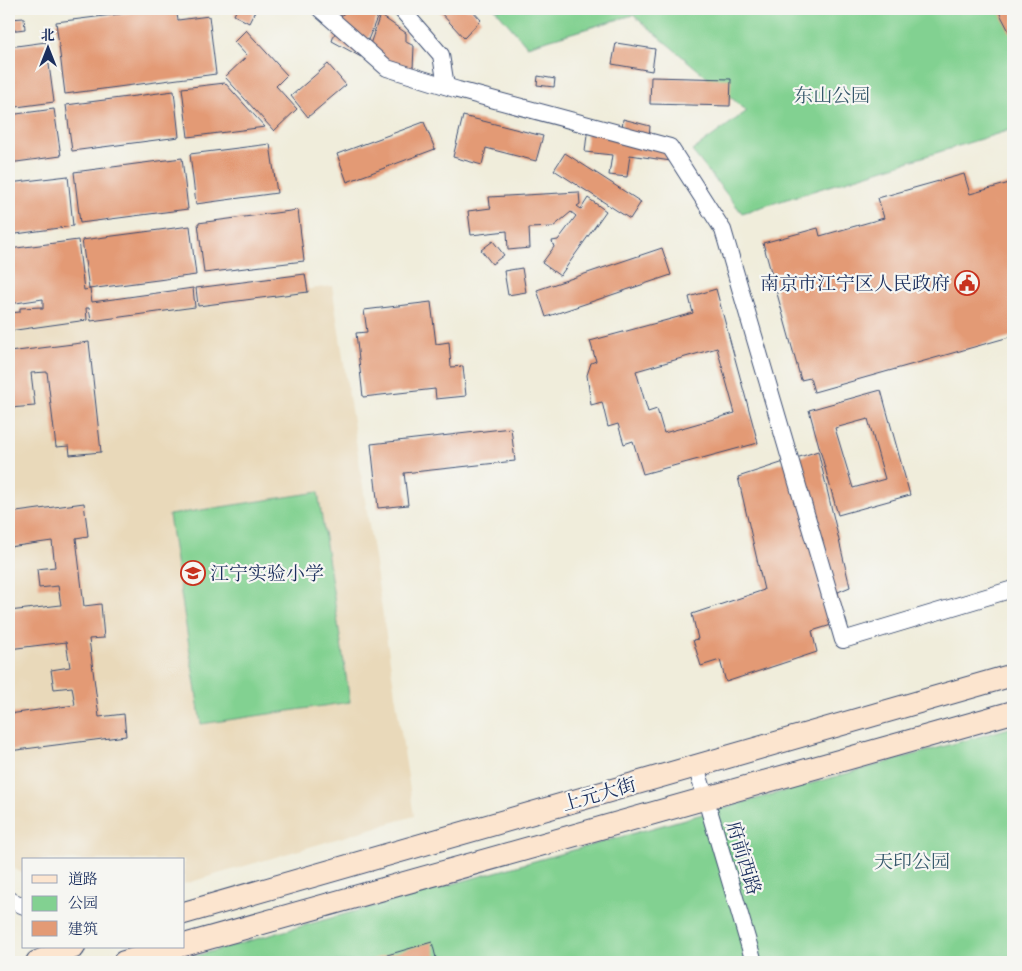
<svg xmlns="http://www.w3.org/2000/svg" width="1022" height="971" font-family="'EB Garamond','Noto Serif SC',serif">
	<rect width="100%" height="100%" fill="#f6f6f2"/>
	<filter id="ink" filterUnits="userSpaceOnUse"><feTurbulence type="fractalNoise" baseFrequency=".02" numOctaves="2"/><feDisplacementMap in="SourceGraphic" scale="10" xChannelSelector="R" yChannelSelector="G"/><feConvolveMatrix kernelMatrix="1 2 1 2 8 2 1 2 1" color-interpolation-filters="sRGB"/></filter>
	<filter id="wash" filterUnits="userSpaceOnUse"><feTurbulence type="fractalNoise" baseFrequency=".0096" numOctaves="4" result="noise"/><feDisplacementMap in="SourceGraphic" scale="20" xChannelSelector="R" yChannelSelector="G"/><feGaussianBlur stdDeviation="1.12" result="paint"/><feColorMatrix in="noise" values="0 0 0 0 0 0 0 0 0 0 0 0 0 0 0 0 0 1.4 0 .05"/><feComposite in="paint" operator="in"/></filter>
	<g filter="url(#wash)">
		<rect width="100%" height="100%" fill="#f0eddb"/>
		<!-- built -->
		<path fill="#e9d9ba" d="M 332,286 L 414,816 L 184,884 L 184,860 L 24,860 L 24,874 L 9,866 L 9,330 Z"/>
		<!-- green -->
		<g fill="#82d191" stroke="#4e8078">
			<path d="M 495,9 L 1012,9 L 1013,129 L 742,213 L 692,151 L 747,111 L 633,15 L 527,46 Z"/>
			<path d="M 318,492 L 350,702 L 201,724 L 169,515 Z"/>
			<path d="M 1013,727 L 1013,962 L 174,962 Z"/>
		</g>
		<g id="blocks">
			<!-- building -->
			<g fill="#e39a75" fill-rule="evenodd">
				<path d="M 160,9 L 176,9 L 178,20 L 209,16 L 216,74 L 65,94 L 56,22 Z"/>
				<path d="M 237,9 L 256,9 L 249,23 L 234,15 Z"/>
				<path d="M 347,9 L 374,9 L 379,13 L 361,57 L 332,41 L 340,18 Z"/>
				<path d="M 440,9 L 471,9 L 481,20 L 464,38 L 439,11 Z"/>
				<path d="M 1000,9 L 1013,9 L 1013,39 L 998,10 Z"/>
				<path d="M 380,15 L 406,33 L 406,42 L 414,46 L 413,69 L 365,59 Z"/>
				<path d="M 24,18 L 25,29 L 9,31 L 9,19 Z"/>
				<path d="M 246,30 L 287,75 L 276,86 L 297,109 L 274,131 L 225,77 L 247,56 L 234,42 Z"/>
				<path d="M 46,42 L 54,102 L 9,108 L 9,47 Z"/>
				<path d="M 616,43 L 655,49 L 652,71 L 612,64 Z"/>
				<path d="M 328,64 L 346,85 L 308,117 L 291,96 Z"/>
				<path d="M 538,76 L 555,79 L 554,87 L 537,85 Z"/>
				<path d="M 651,77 L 731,79 L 730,106 L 650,104 Z"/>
				<path d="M 225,83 L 265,127 L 188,137 L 182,88 Z"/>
				<path d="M 174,91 L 179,137 L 72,151 L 66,105 Z"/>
				<path d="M 54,109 L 61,156 L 9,163 L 9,115 Z"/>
				<path d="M 463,116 L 543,136 L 536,161 L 486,148 L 482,165 L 453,157 Z"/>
				<path d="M 623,119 L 650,126 L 649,139 L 674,143 L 671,161 L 630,155 L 627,177 L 609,175 L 612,155 L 585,152 L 588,125 L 622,129 Z"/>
				<path d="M 424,122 L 435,149 L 347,182 L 337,154 Z"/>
				<path d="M 270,144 L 277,193 L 196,204 L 190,154 Z"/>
				<path d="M 565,153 L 641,202 L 630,219 L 554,170 Z"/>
				<path d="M 182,158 L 188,209 L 80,223 L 74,172 Z"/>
				<path d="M 964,174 L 970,194 L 1013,182 L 1013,336 L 814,392 L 810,378 L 801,380 L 763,243 L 818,228 L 820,236 L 884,218 L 878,198 Z"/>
				<path d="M 68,176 L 73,226 L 9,235 L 9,183 Z"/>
				<path d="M 579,192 L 580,204 L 577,206 L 581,209 L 588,198 L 606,211 L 560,276 L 542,263 L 554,247 L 552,241 L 558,240 L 576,216 L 571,212 L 553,227 L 529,228 L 530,248 L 508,250 L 507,231 L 471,235 L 468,211 L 491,208 L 490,206 L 489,197 Z"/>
				<path d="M 298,210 L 304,261 L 204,273 L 198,223 Z"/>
				<path d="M 190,226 L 196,275 L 89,289 L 82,240 Z"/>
				<path d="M 78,240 L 84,290 L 90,289 L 92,302 L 193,288 L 195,307 L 91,321 L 89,308 L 86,308 L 87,320 L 9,331 L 9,313 L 20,312 L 20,308 L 41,307 L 41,309 L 43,309 L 43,299 L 9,304 L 9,249 Z"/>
				<path d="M 493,241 L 504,255 L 492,264 L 481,250 Z"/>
				<path d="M 662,248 L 671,275 L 546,317 L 537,290 Z"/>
				<path d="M 522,268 L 526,292 L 508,295 L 504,271 Z"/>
				<path d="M 305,274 L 308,292 L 198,306 L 196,288 Z"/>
				<path d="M 716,289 L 758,443 L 643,474 L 633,441 L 624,444 L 618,424 L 608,427 L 602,402 L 591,405 L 587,375 L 591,363 L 596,361 L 590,341 L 693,313 L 689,297 ZM 717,348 L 735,413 L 664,433 L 657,409 L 648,412 L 636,371 Z"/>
				<path d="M 431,302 L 436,344 L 449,342 L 451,367 L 463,366 L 466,396 L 436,399 L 435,389 L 363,397 L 356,333 L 367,332 L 364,310 Z"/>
				<path d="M 89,342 L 101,452 L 70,455 L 69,446 L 56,447 L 47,372 L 31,373 L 35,406 L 9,408 L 9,352 Z"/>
				<path d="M 881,390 L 910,495 L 838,515 L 809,410 ZM 868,419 L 885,479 L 853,488 L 835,428 Z"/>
				<path d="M 511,428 L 515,461 L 404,473 L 408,505 L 378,508 L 371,444 Z"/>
				<path d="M 818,451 L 850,587 L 838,592 L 844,621 L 812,631 L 817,652 L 726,682 L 720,660 L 701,666 L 693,640 L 698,639 L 692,614 L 764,590 L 738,477 Z"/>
				<path d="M 84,503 L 88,536 L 76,538 L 84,606 L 101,604 L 104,638 L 89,639 L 99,717 L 124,714 L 126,736 L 9,751 L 9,714 L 75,705 L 72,687 L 54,689 L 51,670 L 70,667 L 66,642 L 9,649 L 9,611 L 61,605 L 58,586 L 39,588 L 37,569 L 55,567 L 52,541 L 9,547 L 9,513 Z"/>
				<path d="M 432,942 L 437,962 L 363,962 Z"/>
			</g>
		</g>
	</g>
	<g filter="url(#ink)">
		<use href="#blocks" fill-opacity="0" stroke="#3b4c71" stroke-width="1"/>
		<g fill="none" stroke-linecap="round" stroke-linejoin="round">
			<defs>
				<g id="minor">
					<path d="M 320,9 L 387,68 L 458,90 L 670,147 L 723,230 L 843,640 L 1013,589"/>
					<path d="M 401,9 L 441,55 L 446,86"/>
					<path d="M 696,766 L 754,962"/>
					<path d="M 9,900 L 24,906"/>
				</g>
				<g id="secondary">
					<path d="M 184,913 L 1013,675"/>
					<path d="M 184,945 L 1013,712"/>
					<path d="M 37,962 L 74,947"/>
					<path d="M 124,962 L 177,947"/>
				</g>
			</defs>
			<!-- minor casing -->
			<use href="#minor" stroke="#3b4c71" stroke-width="18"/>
			<!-- secondary casing -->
			<use href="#secondary" stroke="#3b4c71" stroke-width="24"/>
			<!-- minor -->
			<use href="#minor" stroke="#fff" stroke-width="16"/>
			<!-- secondary -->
			<use href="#secondary" stroke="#fce5cf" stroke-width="22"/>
		</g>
	</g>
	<!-- icons -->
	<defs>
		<symbol id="civic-ring" viewBox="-11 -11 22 22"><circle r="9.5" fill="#f6f6f2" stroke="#c8321e" stroke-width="1.5"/><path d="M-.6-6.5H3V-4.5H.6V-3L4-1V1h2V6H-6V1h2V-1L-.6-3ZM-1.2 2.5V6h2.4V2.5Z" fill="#c8321e"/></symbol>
		<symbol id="school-ring" viewBox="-11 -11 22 22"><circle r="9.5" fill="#f6f6f2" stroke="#c8321e" stroke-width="1.5"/><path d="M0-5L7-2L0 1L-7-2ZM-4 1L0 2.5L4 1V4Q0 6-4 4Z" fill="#c8321e"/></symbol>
	</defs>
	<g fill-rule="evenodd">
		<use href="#civic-ring" x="953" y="269" width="28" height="28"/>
		<use href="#school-ring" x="179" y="559" width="28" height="28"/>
	</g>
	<g text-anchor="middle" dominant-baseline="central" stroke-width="4.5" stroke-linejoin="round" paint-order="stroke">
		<!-- park labels -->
		<g font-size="19" fill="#35586b" stroke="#f6f6f2">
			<text x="832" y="95">东山公园</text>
			<text x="912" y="861">天印公园</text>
		</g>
		<!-- poi labels -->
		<g font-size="19" fill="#1b2f5e" stroke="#f6f6f2" text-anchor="end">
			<text x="950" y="283">南京市江宁区人民政府</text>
			<text x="210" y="573" text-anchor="start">江宁实验小学</text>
		</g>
		<!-- street labels -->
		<g font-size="19" fill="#1b2f5e" stroke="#f6f6f2">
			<text transform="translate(599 794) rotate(-16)">上元大街</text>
			<text transform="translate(744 858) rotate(73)">府前西路</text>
		</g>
	</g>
	<!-- margin -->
	<rect width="1022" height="971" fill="none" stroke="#f6f6f2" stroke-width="30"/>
	<!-- legend -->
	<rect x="22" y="858" width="162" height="90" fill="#f6f6f2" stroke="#9ea6b7"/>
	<rect x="32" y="875" width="25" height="8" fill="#fce5cf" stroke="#9ea6b7"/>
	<text x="68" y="884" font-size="15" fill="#1b2f5e">道路</text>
	<rect x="32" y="896" width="25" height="15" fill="#82d191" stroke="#9ea6b7"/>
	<text x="68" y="908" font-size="15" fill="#1b2f5e">公园</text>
	<rect x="32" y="921" width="25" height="15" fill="#e39a75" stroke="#9ea6b7"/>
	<text x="68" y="934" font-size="15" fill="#1b2f5e">建筑</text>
	<!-- north arrow -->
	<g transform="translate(48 48)" stroke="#f6f6f2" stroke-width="4" paint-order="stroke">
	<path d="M0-4L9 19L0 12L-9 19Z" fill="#1b2f5e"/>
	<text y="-8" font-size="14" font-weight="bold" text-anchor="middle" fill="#1b2f5e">北</text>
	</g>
</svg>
